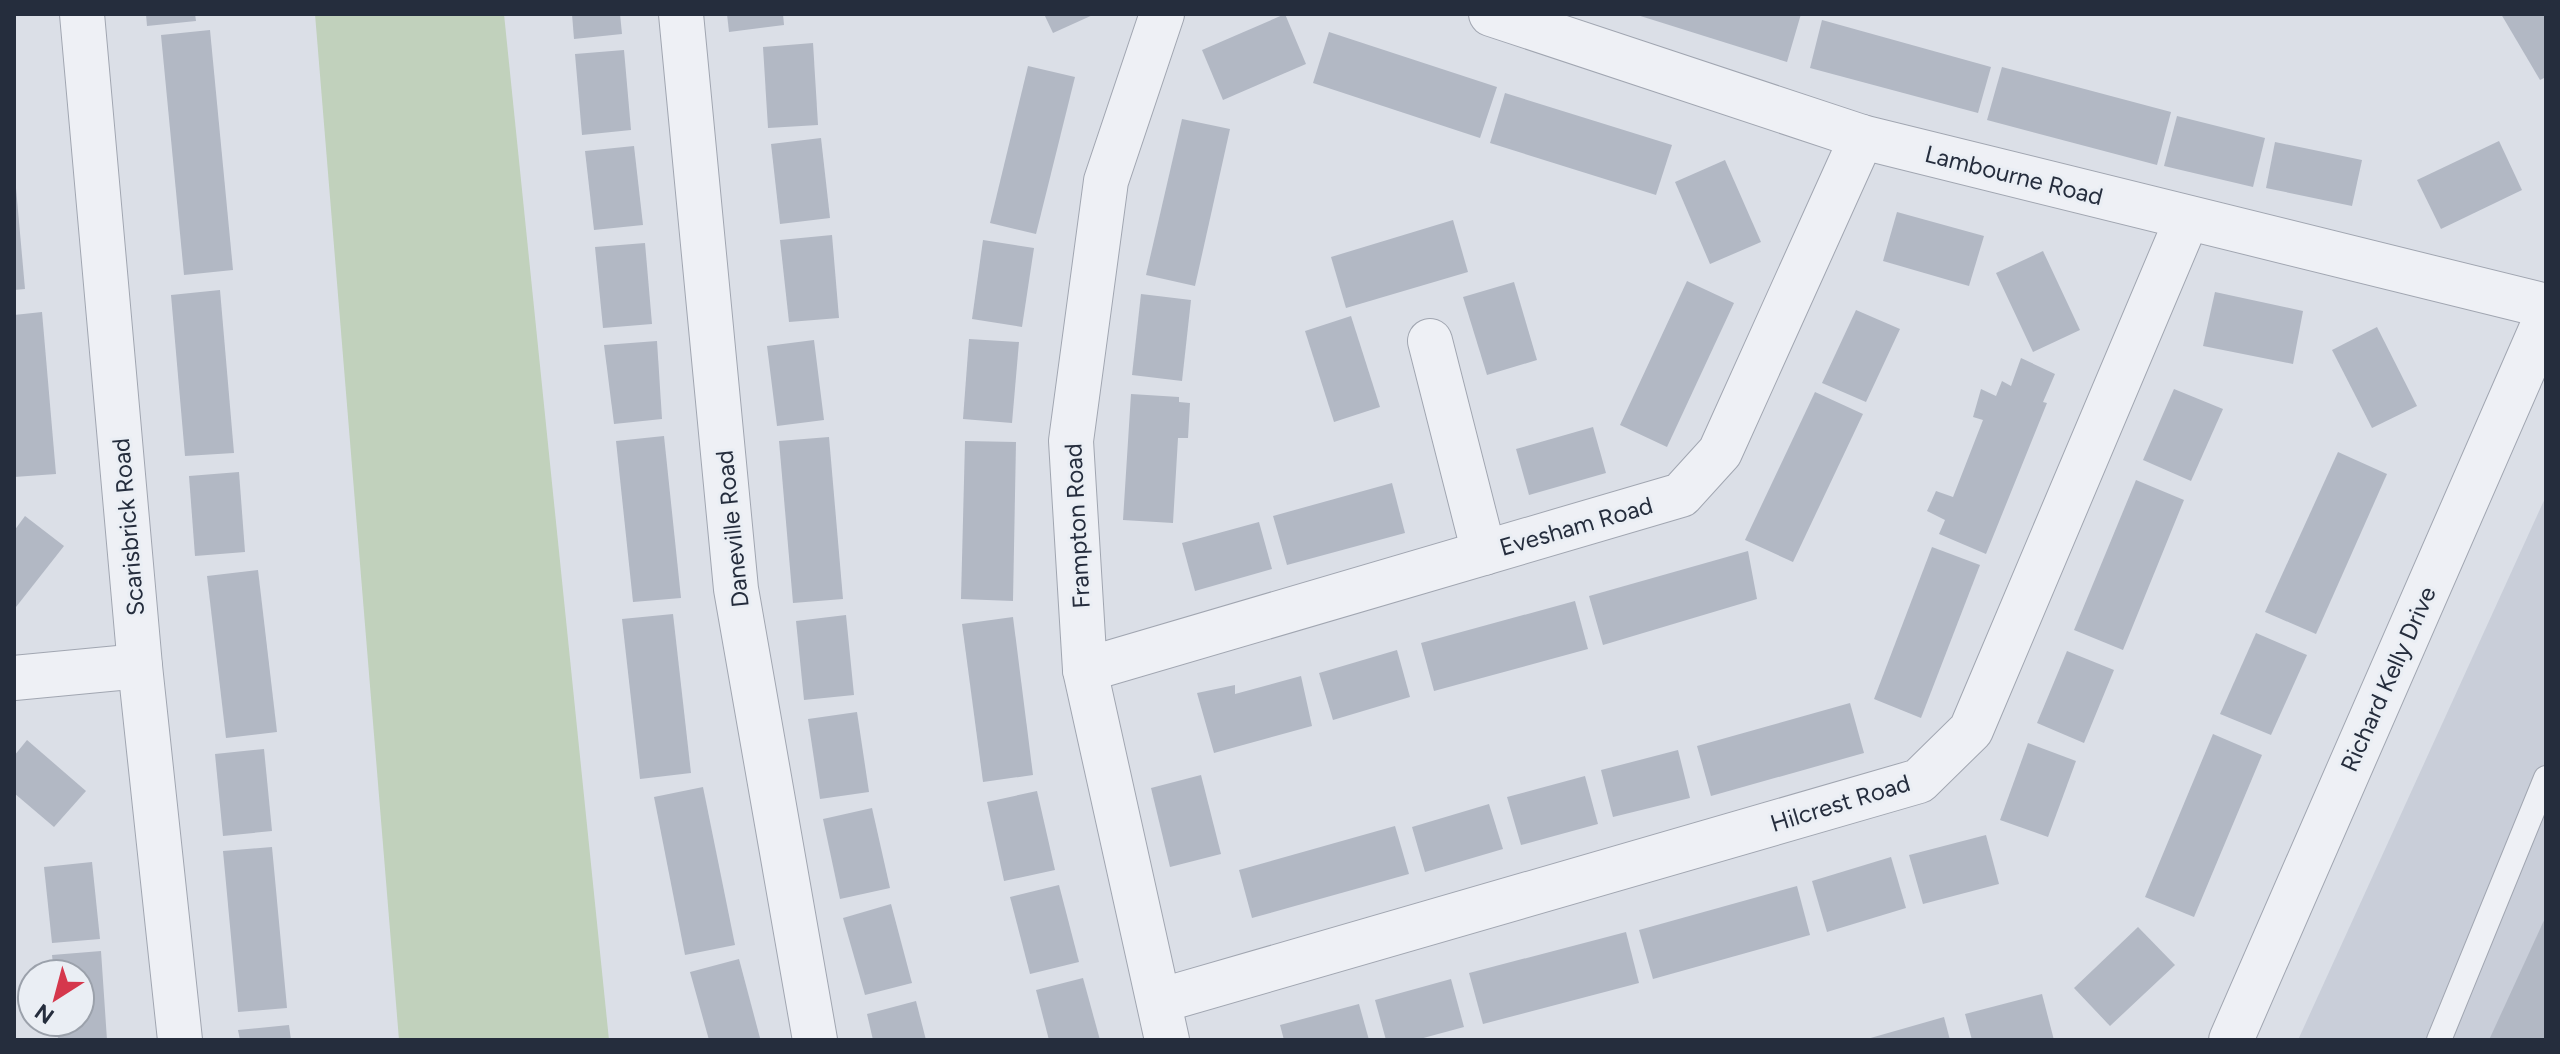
<svg xmlns="http://www.w3.org/2000/svg" width="2560" height="1054" font-family="Figtree,sans-serif">
	<rect width="100%" height="100%" fill="#dbdfe7"/>
	<!-- built -->
	<path fill="#c9ced9" d="M 2546,496 L 2546,1040 L 2298,1040 Z"/>
	<!-- green -->
	<path fill="#c1d1bc" d="M 315,14 L 504,14 L 609,1040 L 399,1040 Z"/>
	<!-- building -->
	<g fill="#b2b8c4">
		<path d="M 146,14 L 195,14 L 196,21 L 147,26 Z"/>
		<path d="M 572,14 L 620,14 L 622,34 L 574,39 Z"/>
		<path d="M 727,14 L 783,14 L 784,25 L 729,32 Z"/>
		<path d="M 1044,14 L 1095,14 L 1053,33 Z"/>
		<path d="M 1285,14 L 1306,64 L 1223,100 L 1202,50 Z"/>
		<path d="M 1634,14 L 1801,14 L 1787,62 Z"/>
		<path d="M 2501,14 L 2546,14 L 2546,77 L 2540,80 Z"/>
		<path d="M 1822,20 L 1991,67 L 1978,113 L 1810,68 Z"/>
		<path d="M 210,30 L 233,270 L 184,275 L 161,35 Z"/>
		<path d="M 1329,32 L 1497,87 L 1480,138 L 1313,83 Z"/>
		<path d="M 813,43 L 818,125 L 768,128 L 763,47 Z"/>
		<path d="M 624,50 L 631,130 L 582,135 L 575,54 Z"/>
		<path d="M 1028,66 L 1075,77 L 1036,234 L 990,223 Z"/>
		<path d="M 2002,67 L 2171,112 L 2157,165 L 1987,120 Z"/>
		<path d="M 1505,93 L 1672,145 L 1656,195 L 1490,143 Z"/>
		<path d="M 2177,116 L 2265,138 L 2253,187 L 2164,166 Z"/>
		<path d="M 1182,119 L 1230,129 L 1195,286 L 1146,275 Z"/>
		<path d="M 821,138 L 830,218 L 780,224 L 771,144 Z"/>
		<path d="M 2499,141 L 2522,190 L 2441,229 L 2417,180 Z"/>
		<path d="M 2275,142 L 2362,160 L 2352,206 L 2266,188 Z"/>
		<path d="M 634,146 L 643,225 L 594,230 L 585,151 Z"/>
		<path d="M 1725,160 L 1761,242 L 1710,264 L 1675,182 Z"/>
		<path d="M 14,188 L 16,188 L 25,289 L 14,290 Z"/>
		<path d="M 1897,212 L 1984,236 L 1969,286 L 1883,261 Z"/>
		<path d="M 1453,220 L 1468,272 L 1346,308 L 1331,257 Z"/>
		<path d="M 832,235 L 839,318 L 789,322 L 780,240 Z"/>
		<path d="M 983,240 L 1034,248 L 1022,327 L 972,319 Z"/>
		<path d="M 645,243 L 652,324 L 603,328 L 595,247 Z"/>
		<path d="M 2043,251 L 2080,330 L 2033,352 L 1996,273 Z"/>
		<path d="M 1687,281 L 1734,303 L 1667,447 L 1620,425 Z"/>
		<path d="M 1514,282 L 1537,360 L 1487,375 L 1463,297 Z"/>
		<path d="M 220,290 L 234,453 L 185,456 L 171,295 Z"/>
		<path d="M 2215,292 L 2303,311 L 2293,364 L 2203,346 Z"/>
		<path d="M 1141,294 L 1191,300 L 1182,381 L 1132,375 Z"/>
		<path d="M 1856,310 L 1900,329 L 1866,402 L 1822,383 Z"/>
		<path d="M 42,312 L 56,474 L 14,477 L 14,315 Z"/>
		<path d="M 1351,316 L 1380,407 L 1334,422 L 1305,331 Z"/>
		<path d="M 2377,327 L 2417,406 L 2372,428 L 2332,350 Z"/>
		<path d="M 969,339 L 1019,342 L 1012,423 L 963,419 Z"/>
		<path d="M 814,340 L 824,420 L 777,426 L 767,346 Z"/>
		<path d="M 657,341 L 662,419 L 614,424 L 604,345 Z"/>
		<path d="M 2021,358 L 2055,374 L 2043,402 L 2047,403 L 1986,554 L 1939,534 L 1945,520 L 1927,511 L 1936,491 L 1953,497 L 1983,420 L 1973,417 L 1981,389 L 1996,396 L 2002,381 L 2011,386 Z"/>
		<path d="M 2174,389 L 2223,409 L 2191,481 L 2143,460 Z"/>
		<path d="M 1815,392 L 1863,414 L 1793,562 L 1745,540 Z"/>
		<path d="M 1131,394 L 1179,397 L 1179,402 L 1190,403 L 1188,438 L 1178,438 L 1173,523 L 1123,520 Z"/>
		<path d="M 1593,427 L 1606,473 L 1529,495 L 1516,449 Z"/>
		<path d="M 664,436 L 681,598 L 633,602 L 616,441 Z"/>
		<path d="M 829,437 L 843,599 L 793,603 L 779,441 Z"/>
		<path d="M 965,441 L 1016,442 L 1013,601 L 961,599 Z"/>
		<path d="M 2338,452 L 2387,474 L 2316,634 L 2265,612 Z"/>
		<path d="M 239,472 L 245,552 L 195,556 L 189,476 Z"/>
		<path d="M 2136,480 L 2184,500 L 2123,650 L 2074,630 Z"/>
		<path d="M 1392,483 L 1405,533 L 1287,565 L 1273,516 Z"/>
		<path d="M 25,516 L 64,546 L 16,607 L 14,531 Z"/>
		<path d="M 1259,522 L 1272,569 L 1195,591 L 1182,543 Z"/>
		<path d="M 1932,547 L 1980,565 L 1921,718 L 1874,699 Z"/>
		<path d="M 1748,551 L 1757,599 L 1603,645 L 1589,596 Z"/>
		<path d="M 258,570 L 277,732 L 226,738 L 207,576 Z"/>
		<path d="M 1575,601 L 1588,649 L 1434,691 L 1421,643 Z"/>
		<path d="M 673,614 L 691,773 L 640,779 L 622,619 Z"/>
		<path d="M 846,615 L 854,695 L 804,700 L 796,621 Z"/>
		<path d="M 1013,617 L 1033,775 L 983,782 L 962,624 Z"/>
		<path d="M 2256,633 L 2307,655 L 2271,735 L 2220,714 Z"/>
		<path d="M 1397,650 L 1410,697 L 1333,720 L 1319,673 Z"/>
		<path d="M 2067,651 L 2114,670 L 2084,743 L 2037,723 Z"/>
		<path d="M 1301,676 L 1312,726 L 1214,753 L 1197,693 L 1235,685 L 1235,694 Z"/>
		<path d="M 1850,703 L 1864,753 L 1711,796 L 1697,746 Z"/>
		<path d="M 857,712 L 869,792 L 820,799 L 808,719 Z"/>
		<path d="M 2213,734 L 2262,755 L 2194,917 L 2145,897 Z"/>
		<path d="M 27,740 L 86,791 L 54,827 L 14,793 L 14,756 Z"/>
		<path d="M 2028,743 L 2076,761 L 2048,837 L 2000,820 Z"/>
		<path d="M 264,749 L 272,831 L 223,836 L 215,754 Z"/>
		<path d="M 1678,750 L 1690,798 L 1613,817 L 1601,770 Z"/>
		<path d="M 1201,775 L 1221,854 L 1170,867 L 1151,788 Z"/>
		<path d="M 1585,776 L 1598,824 L 1521,845 L 1507,797 Z"/>
		<path d="M 703,787 L 735,945 L 685,955 L 654,797 Z"/>
		<path d="M 1037,791 L 1055,870 L 1004,881 L 987,802 Z"/>
		<path d="M 1489,804 L 1503,849 L 1425,872 L 1412,827 Z"/>
		<path d="M 872,808 L 890,888 L 840,899 L 823,819 Z"/>
		<path d="M 1395,826 L 1409,874 L 1252,918 L 1239,870 Z"/>
		<path d="M 1986,835 L 1999,884 L 1923,904 L 1909,855 Z"/>
		<path d="M 272,847 L 287,1008 L 238,1012 L 223,851 Z"/>
		<path d="M 1891,857 L 1906,908 L 1827,932 L 1812,881 Z"/>
		<path d="M 92,862 L 100,939 L 52,943 L 44,867 Z"/>
		<path d="M 1059,885 L 1079,962 L 1030,974 L 1010,897 Z"/>
		<path d="M 1797,886 L 1810,935 L 1653,979 L 1639,930 Z"/>
		<path d="M 891,904 L 912,983 L 865,995 L 843,918 Z"/>
		<path d="M 2546,916 L 2546,1040 L 2489,1040 Z"/>
		<path d="M 2138,927 L 2175,965 L 2110,1026 L 2074,988 Z"/>
		<path d="M 1626,932 L 1639,983 L 1483,1024 L 1469,973 Z"/>
		<path d="M 101,951 L 107,1040 L 58,1040 L 57,1022 L 80,1022 L 80,974 L 54,974 L 52,955 Z"/>
		<path d="M 739,959 L 760,1038 L 709,1040 L 690,972 Z"/>
		<path d="M 1083,978 L 1100,1040 L 1049,1040 L 1036,990 Z"/>
		<path d="M 1451,979 L 1464,1027 L 1416,1040 L 1386,1040 L 1375,1000 Z"/>
		<path d="M 2042,994 L 2054,1040 L 1972,1040 L 1965,1014 Z"/>
		<path d="M 916,1001 L 926,1040 L 873,1040 L 867,1014 Z"/>
		<path d="M 1359,1004 L 1369,1040 L 1284,1040 L 1280,1025 Z"/>
		<path d="M 1944,1017 L 1950,1040 L 1868,1040 L 1867,1039 Z"/>
		<path d="M 289,1025 L 291,1040 L 240,1040 L 238,1030 Z"/>
	</g>
	<g fill="none" stroke-linecap="round" stroke-linejoin="round">
		<defs>
			<path id="service" d="M 2439,1040 L 2546,778"/>
			<g id="minor">
				<path d="M 82,14 L 140,666 L 180,1040"/>
				<path d="M 681,14 L 736,589 L 815,1040"/>
				<path d="M 1162,14 L 1106,181 L 1071,441 L 1085,670 L 1167,1040"/>
				<path d="M 1491,14 L 1862,137 L 2546,306"/>
				<path d="M 1430,341 L 1484,553"/>
				<path d="M 1085,670 L 1681,495 L 1720,452 L 1862,137"/>
				<path d="M 14,678 L 140,666"/>
				<path d="M 1159,1001 L 1919,781 L 1971,730 L 2187,219"/>
				<path d="M 2231,1040 L 2546,318"/>
			</g>
		</defs>
		<!-- service casing -->
		<use href="#service" stroke="#a1a6b1" stroke-width="26"/>
		<!-- minor casing -->
		<use href="#minor" stroke="#a1a6b1" stroke-width="46"/>
		<!-- service -->
		<use href="#service" stroke="#eef0f5" stroke-width="24"/>
		<!-- minor -->
		<use href="#minor" stroke="#eef0f5" stroke-width="44"/>
	</g>
	<g text-anchor="middle" dominant-baseline="central" stroke-width="6" stroke-linejoin="round" paint-order="stroke">
		<!-- street labels -->
		<g font-size="24" fill="#252d3d" stroke="#eaeef4">
			<text transform="translate(2014 175) rotate(14)">Lambourne Road</text>
			<text transform="translate(1077 526) rotate(-93)">Frampton Road</text>
			<text transform="translate(1576 526) rotate(-16)">Evesham Road</text>
			<text transform="translate(128 527) rotate(-95)">Scarisbrick Road</text>
			<text transform="translate(732 529) rotate(-96)">Daneville Road</text>
			<text transform="translate(2388 679) rotate(-66)">Richard Kelly Drive</text>
			<text transform="translate(1840 803) rotate(-17)">Hilcrest Road</text>
		</g>
	</g>
	<!-- border -->
	<rect width="2560" height="1054" fill="none" stroke="#252d3d" stroke-width="32"/>
	<!-- north arrow -->
	<g transform="translate(56 998) rotate(216)"><circle r="38" fill="#eaeef4" stroke="#9ba1ab" stroke-width="2"/>
	<path d="M0-6L14 30L0 20L-14 30Z" fill="#d5374c"/>
	<text y="-12" font-size="22" font-weight="bold" text-anchor="middle" fill="#252d3d">N</text>
	</g>
</svg>
